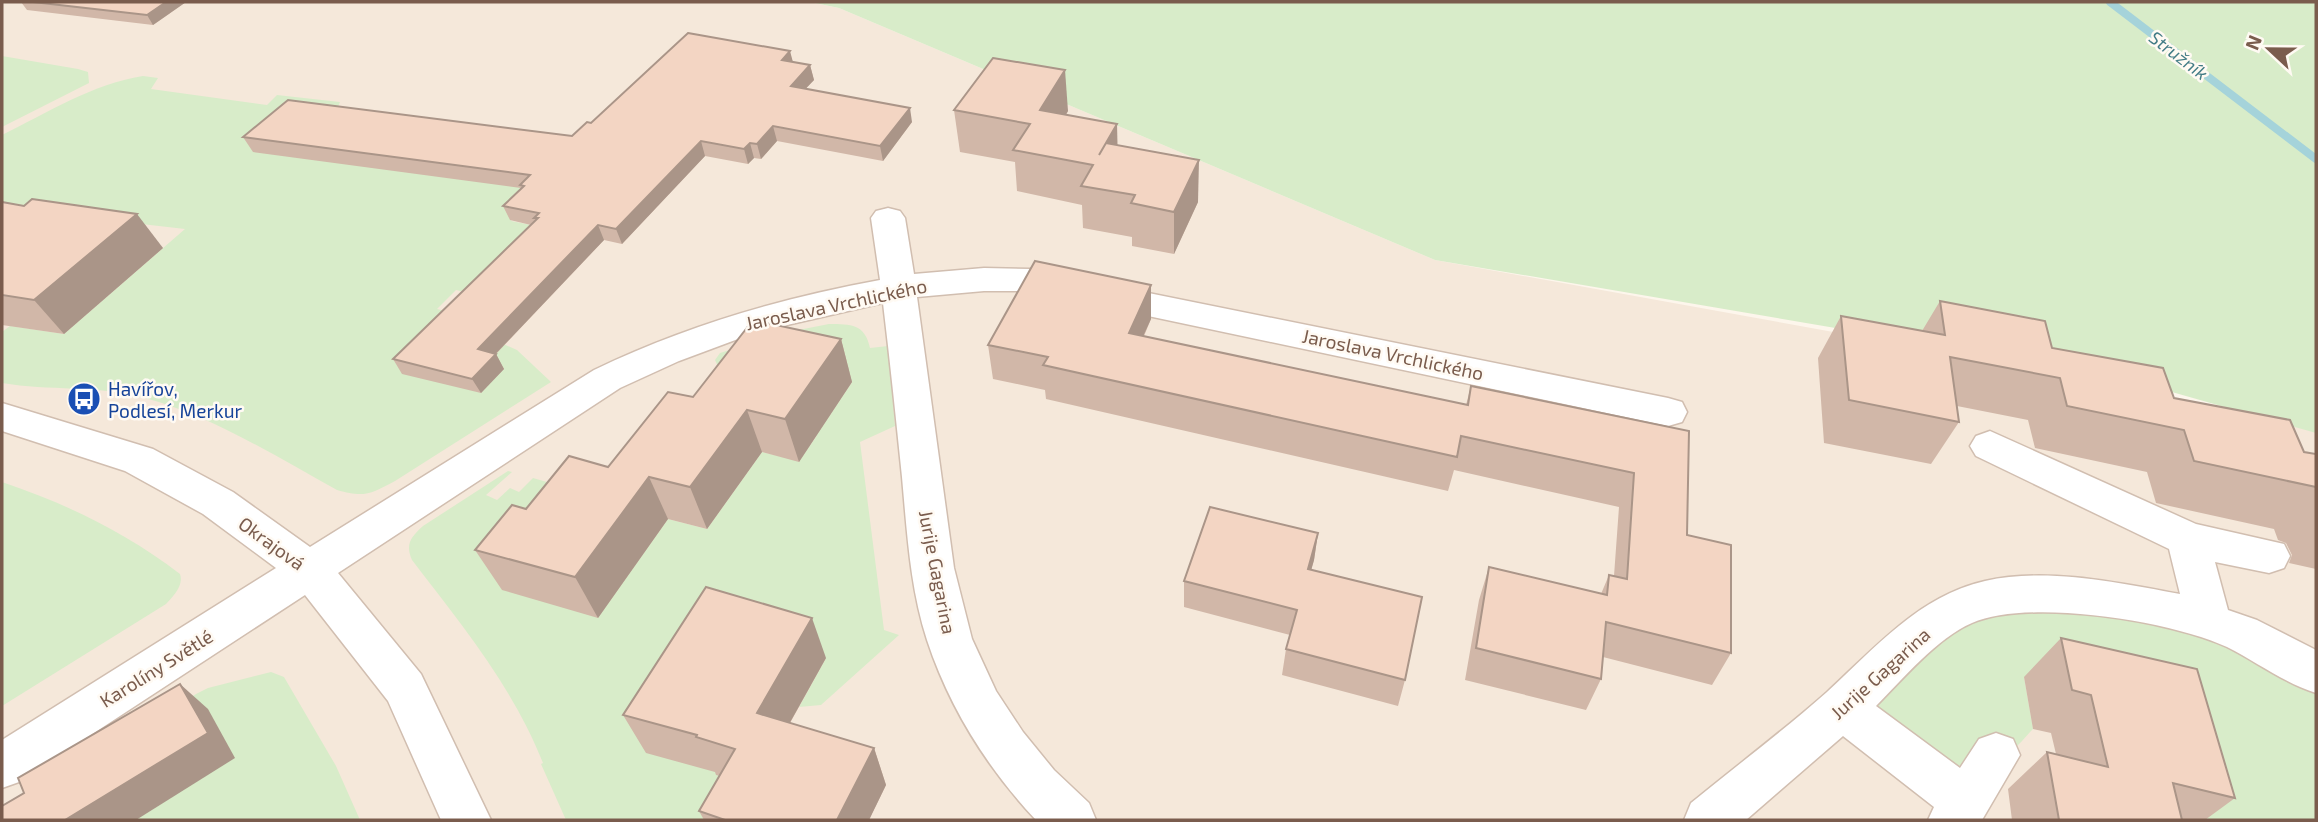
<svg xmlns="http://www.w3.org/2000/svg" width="2318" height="822" font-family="'Exo 2',sans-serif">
	<rect width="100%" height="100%" fill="#fdf6ec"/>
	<!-- residential -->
	<path fill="#f5e8da" d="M 2,2 L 809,2 L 839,8 L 1435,260 L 2027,367 L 2316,429 L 2316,820 L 2,820 Z"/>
	<!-- green -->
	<g fill="#d8ecc9">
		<path d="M 810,2 L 2316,2 L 2316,433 L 2112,375 L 1435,260 L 839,8 Z"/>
		<path d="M 2,56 L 78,69 L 88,72 L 89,83 L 2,127 Z"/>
		<path d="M 143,76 L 158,78 L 151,89 L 267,105 L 277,95 L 340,102 L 333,119 L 537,190 L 511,221 L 546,228 L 482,296 L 456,290 L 437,309 L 449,312 L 462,358 L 499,342 L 517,350 L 551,382 L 395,481 C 371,494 364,498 337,490 C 277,457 210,415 145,398 C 97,385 49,391 2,383 L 2,332 L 10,326 L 64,334 L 185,229 L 2,208 L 2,135 C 47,113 92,84 143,76 Z"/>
		<path d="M 829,324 C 851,324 865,324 870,348 L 888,346 L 895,426 L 860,442 L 884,630 L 899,635 L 821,705 L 799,707 L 826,658 L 686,757 L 754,786 L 735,820 L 566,820 L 541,764 L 543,763 C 513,687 461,624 412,560 C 405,544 411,537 423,526 L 508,471 L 512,472 L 486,495 L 497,500 L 510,488 L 519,492 L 533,478 L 564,487 L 598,617 L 668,519 L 707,529 L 762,452 L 799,461 L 816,437 L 823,414 L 830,415 L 852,382 L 730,392 L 715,360 L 720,353 L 783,333 Z"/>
		<path d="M 2,482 C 67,504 125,532 180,574 C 184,586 173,596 166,604 L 2,706 Z"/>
		<path d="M 2011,612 L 2115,614 L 2157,620 L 2273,664 L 2316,690 L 2316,820 L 2183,820 L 2024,677 L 2033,729 C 2026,736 2017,748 2009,752 C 2003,755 1955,767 1949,768 L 1874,716 L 1876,691 L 1940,640 L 1977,618 Z"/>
		<path d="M 271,672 L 284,677 L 336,766 L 360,820 L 7,820 L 196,694 L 208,688 Z"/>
	</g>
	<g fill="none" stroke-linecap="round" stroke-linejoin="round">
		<!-- stream -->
		<path stroke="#a5d3da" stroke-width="8" d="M 2110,2 L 2316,159"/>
		<defs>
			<g id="minor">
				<path d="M 888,208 L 900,211 L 905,218 L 914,274 L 984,268 L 1030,269 L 1668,398 L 1682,402 L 1687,412 L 1682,422 L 1668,426 L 1030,291 L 984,291 L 917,297 L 954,568 L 972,639 L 996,691 L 1023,732 L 1054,770 L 1089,803 L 1096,820 L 1036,820 C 988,769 949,707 927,640 C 910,588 907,532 902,477 C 896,419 890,361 883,303 L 787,325 L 738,339 L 679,361 L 620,388 L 338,573 L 421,674 L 491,820 L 441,820 L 388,701 L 305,595 L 19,782 L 2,788 L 2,740 L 276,568 L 203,514 L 125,471 L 2,431 L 2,403 L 153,449 L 233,492 L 310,547 L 594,370 C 685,326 781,298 880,280 L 871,218 L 876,211 Z"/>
				<path d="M 1990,431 L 2196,524 L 2284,544 L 2290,556 L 2284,568 L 2269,573 L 2215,562 L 2228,610 L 2257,620 L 2316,650 L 2316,693 C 2284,683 2257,662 2227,647 C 2171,621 2029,598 1972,623 C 1937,638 1903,679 1876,706 L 1960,768 L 1979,739 L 1996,733 L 2013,739 L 2020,755 L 1982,820 L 1928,820 L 1934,807 L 1843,736 L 1746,820 L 1684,820 L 1691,803 C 1736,766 1783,731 1827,692 C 1875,648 1919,596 1985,581 C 2047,567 2120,583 2180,594 L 2169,549 L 1976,456 L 1970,446 L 1976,436 Z"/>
			</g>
		</defs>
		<!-- minor casing -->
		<use href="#minor" stroke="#d1beb0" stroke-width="3"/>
		<!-- minor -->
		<use href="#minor" fill="#fff" fill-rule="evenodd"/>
	</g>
	<!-- wall -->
	<g fill="#d1b7a8">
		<path d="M 21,2 L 186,2 L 153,25 L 27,10 Z"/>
		<path d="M 793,62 L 810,65 L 814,80 L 805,89 L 912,122 L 883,161 L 777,141 L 761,159 L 754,158 L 748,164 L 705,156 L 622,244 L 604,240 L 496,354 L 504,369 L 481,393 L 402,374 L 393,359 L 531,225 L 510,220 L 503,206 L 521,188 L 253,152 L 243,137 L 572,136 L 591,123 Z"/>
		<path d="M 954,110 L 1068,111 L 1066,115 L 1117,124 L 1117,145 L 1198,202 L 1174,254 L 1132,246 L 1132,237 L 1083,228 L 1082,205 L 1017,191 L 1015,162 L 960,152 Z"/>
		<path d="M 2,202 L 163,248 L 64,334 L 2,325 Z"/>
		<path d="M 1940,301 L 2304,452 L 2316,454 L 2316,569 L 2289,563 L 2292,555 L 2286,543 L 2278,540 L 2274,529 L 2156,503 L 2147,472 L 2035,448 L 2028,420 L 1957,406 L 1959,422 L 1931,464 L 1824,443 L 1818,358 L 1841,316 L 1922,331 Z"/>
		<path d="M 1151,319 L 1144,336 L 1466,405 L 1471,386 L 1689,431 L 1687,535 L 1731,653 L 1712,685 L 1603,657 L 1601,679 L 1586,710 L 1465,680 L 1479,600 L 1489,567 L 1601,594 L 1609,575 L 1614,576 L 1619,507 L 1454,470 L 1448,491 L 1046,399 L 1045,390 L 993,379 L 988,345 Z"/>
		<path d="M 841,339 L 852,382 L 799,462 L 762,452 L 707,529 L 668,519 L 598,618 L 502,590 L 475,550 L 526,509 L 608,467 L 693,397 Z"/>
		<path d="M 1318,533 L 1314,560 L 1311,570 L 1405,680 L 1398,706 L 1282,675 L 1286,649 L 1290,635 L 1184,607 L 1184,581 Z"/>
		<path d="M 2061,638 L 2235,798 L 2205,820 L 2012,820 L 2008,789 L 2047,752 L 2056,754 L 2051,733 L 2033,729 L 2024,677 Z"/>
		<path d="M 826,658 L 790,723 L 874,748 L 886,785 L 869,820 L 704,820 L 699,811 L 720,776 L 716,775 L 715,772 L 646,753 L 623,715 Z"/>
	</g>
	<!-- shaded-wall -->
	<g fill="#aa9588">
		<path d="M 166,2 L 186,2 L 153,25 L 147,15 Z"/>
		<path d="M 790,51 L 794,66 L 782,60 Z"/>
		<path d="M 810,65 L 814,80 L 794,101 L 791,86 Z"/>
		<path d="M 1065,70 L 1068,111 L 1043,151 L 1040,110 Z"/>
		<path d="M 910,108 L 912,122 L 883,161 L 880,146 Z"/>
		<path d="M 1117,124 L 1118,165 L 1099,155 Z"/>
		<path d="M 773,126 L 777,141 L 761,159 L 757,144 Z"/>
		<path d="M 701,141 L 705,156 L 622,244 L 616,229 Z"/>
		<path d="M 750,143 L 754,158 L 748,164 L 744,149 Z"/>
		<path d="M 1199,160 L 1198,202 L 1174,254 L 1174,212 Z"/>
		<path d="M 137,214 L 163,248 L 64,334 L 34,300 Z"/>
		<path d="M 598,225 L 604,240 L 486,364 L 478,349 Z"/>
		<path d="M 1151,285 L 1151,319 L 1129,367 L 1129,333 Z"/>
		<path d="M 841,339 L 852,382 L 799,462 L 785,419 Z"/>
		<path d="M 496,354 L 504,369 L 481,393 L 472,379 Z"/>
		<path d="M 747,410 L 762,452 L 707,529 L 690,487 Z"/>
		<path d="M 649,477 L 668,519 L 598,618 L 575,577 Z"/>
		<path d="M 1318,533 L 1314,560 L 1304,596 L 1308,569 Z"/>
		<path d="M 812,618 L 826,658 L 774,751 L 757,713 Z"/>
		<path d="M 180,684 L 208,709 L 235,758 L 136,820 L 65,820 Z"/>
		<path d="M 874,748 L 886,785 L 869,820 L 837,820 Z"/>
	</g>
	<!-- building -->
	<g fill="#f3d5c3" stroke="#aa9588" stroke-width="2">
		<path d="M 33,2 L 166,2 L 147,15 Z"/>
		<path d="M 688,33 L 790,51 L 782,60 L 810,65 L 791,86 L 910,108 L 880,146 L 773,126 L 757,144 L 750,143 L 744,149 L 701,141 L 616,229 L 598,225 L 478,349 L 496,354 L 472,379 L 393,359 L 538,218 L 534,218 L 539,213 L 503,206 L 524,186 L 520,185 L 530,175 L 243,137 L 288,100 L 572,136 L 587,122 L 591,123 Z"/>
		<path d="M 993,58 L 1065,70 L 1040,110 L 1117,124 L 1099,155 L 1106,143 L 1199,160 L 1174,212 L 1131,203 L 1135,195 L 1081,186 L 1093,165 L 1013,150 L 1030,124 L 954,110 Z"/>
		<path d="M 32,199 L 137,214 L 34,300 L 2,295 L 2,202 L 24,206 Z"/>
		<path d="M 1035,261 L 1151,285 L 1129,333 L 1468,405 L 1471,386 L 1689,431 L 1687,535 L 1731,545 L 1731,653 L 1606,622 L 1601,679 L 1476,648 L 1489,567 L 1607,595 L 1609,575 L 1627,579 L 1634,473 L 1461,436 L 1457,457 L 1043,365 L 1048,357 L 988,345 Z"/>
		<path d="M 1940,301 L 2045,321 L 2052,348 L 2163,368 L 2174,398 L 2290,420 L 2304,452 L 2316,454 L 2316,487 L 2194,461 L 2184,430 L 2067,406 L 2060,378 L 1950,357 L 1959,422 L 1849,400 L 1841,316 L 1945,335 Z"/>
		<path d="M 753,320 L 841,339 L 785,419 L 747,410 L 690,487 L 649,477 L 575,577 L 475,550 L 512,505 L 526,509 L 569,456 L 608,467 L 668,392 L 693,397 Z"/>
		<path d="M 1210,507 L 1318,533 L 1308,569 L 1422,597 L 1405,680 L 1286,649 L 1297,610 L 1184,581 Z"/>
		<path d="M 706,587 L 812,618 L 757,713 L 874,748 L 837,820 L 725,820 L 699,811 L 735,749 L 696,737 L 697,735 L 623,715 Z"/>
		<path d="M 2061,638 L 2197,669 L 2235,798 L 2173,783 L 2182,820 L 2059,820 L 2047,752 L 2108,767 L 2091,695 L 2072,690 Z"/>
		<path d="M 180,684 L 208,733 L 65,820 L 2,820 L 2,806 L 24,793 L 18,778 Z"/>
	</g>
	<!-- icons -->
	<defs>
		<symbol id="bus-disc" viewBox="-11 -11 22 22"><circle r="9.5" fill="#1a4fb4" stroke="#fffaf3"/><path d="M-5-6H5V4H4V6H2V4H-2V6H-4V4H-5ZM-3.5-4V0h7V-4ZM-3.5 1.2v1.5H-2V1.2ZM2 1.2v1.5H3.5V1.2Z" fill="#fff"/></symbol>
	</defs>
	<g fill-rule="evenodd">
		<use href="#bus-disc" x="65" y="380" width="38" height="38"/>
	</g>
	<g text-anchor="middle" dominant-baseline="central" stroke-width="5" stroke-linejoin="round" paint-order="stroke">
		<!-- far-water labels -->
		<g font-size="18" font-style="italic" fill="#437c86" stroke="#fffaf3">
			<text transform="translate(2179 55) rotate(37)">Stružník</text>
		</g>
		<!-- street labels -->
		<g font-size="19" fill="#7a5c4d" stroke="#fffaf3">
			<text transform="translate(836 304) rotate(-12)">Jaroslava Vrchlického</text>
			<text transform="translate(1393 354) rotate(12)">Jaroslava Vrchlického</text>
			<text transform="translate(272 543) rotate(36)">Okrajová</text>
			<text transform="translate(938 572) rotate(79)">Jurije Gagarina</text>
			<text transform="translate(156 668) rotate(-32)">Karolíny Světlé</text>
			<text transform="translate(1880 673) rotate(-42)">Jurije Gagarina</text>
		</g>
		<!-- transit labels -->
		<g font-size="19" fill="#164399" stroke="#fffaf3" text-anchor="start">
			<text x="108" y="388">Havířov,<tspan x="108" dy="22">Podlesí, Merkur</tspan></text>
		</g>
	</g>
	<!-- border -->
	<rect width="2318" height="822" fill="none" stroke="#7a5c4d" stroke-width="7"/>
	<!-- north arrow -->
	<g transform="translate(2269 49) rotate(292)" stroke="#fffaf3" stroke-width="5" paint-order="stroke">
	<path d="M0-5L12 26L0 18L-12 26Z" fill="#7a5c4d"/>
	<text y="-10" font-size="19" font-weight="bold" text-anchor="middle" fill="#7a5c4d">N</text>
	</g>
</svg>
